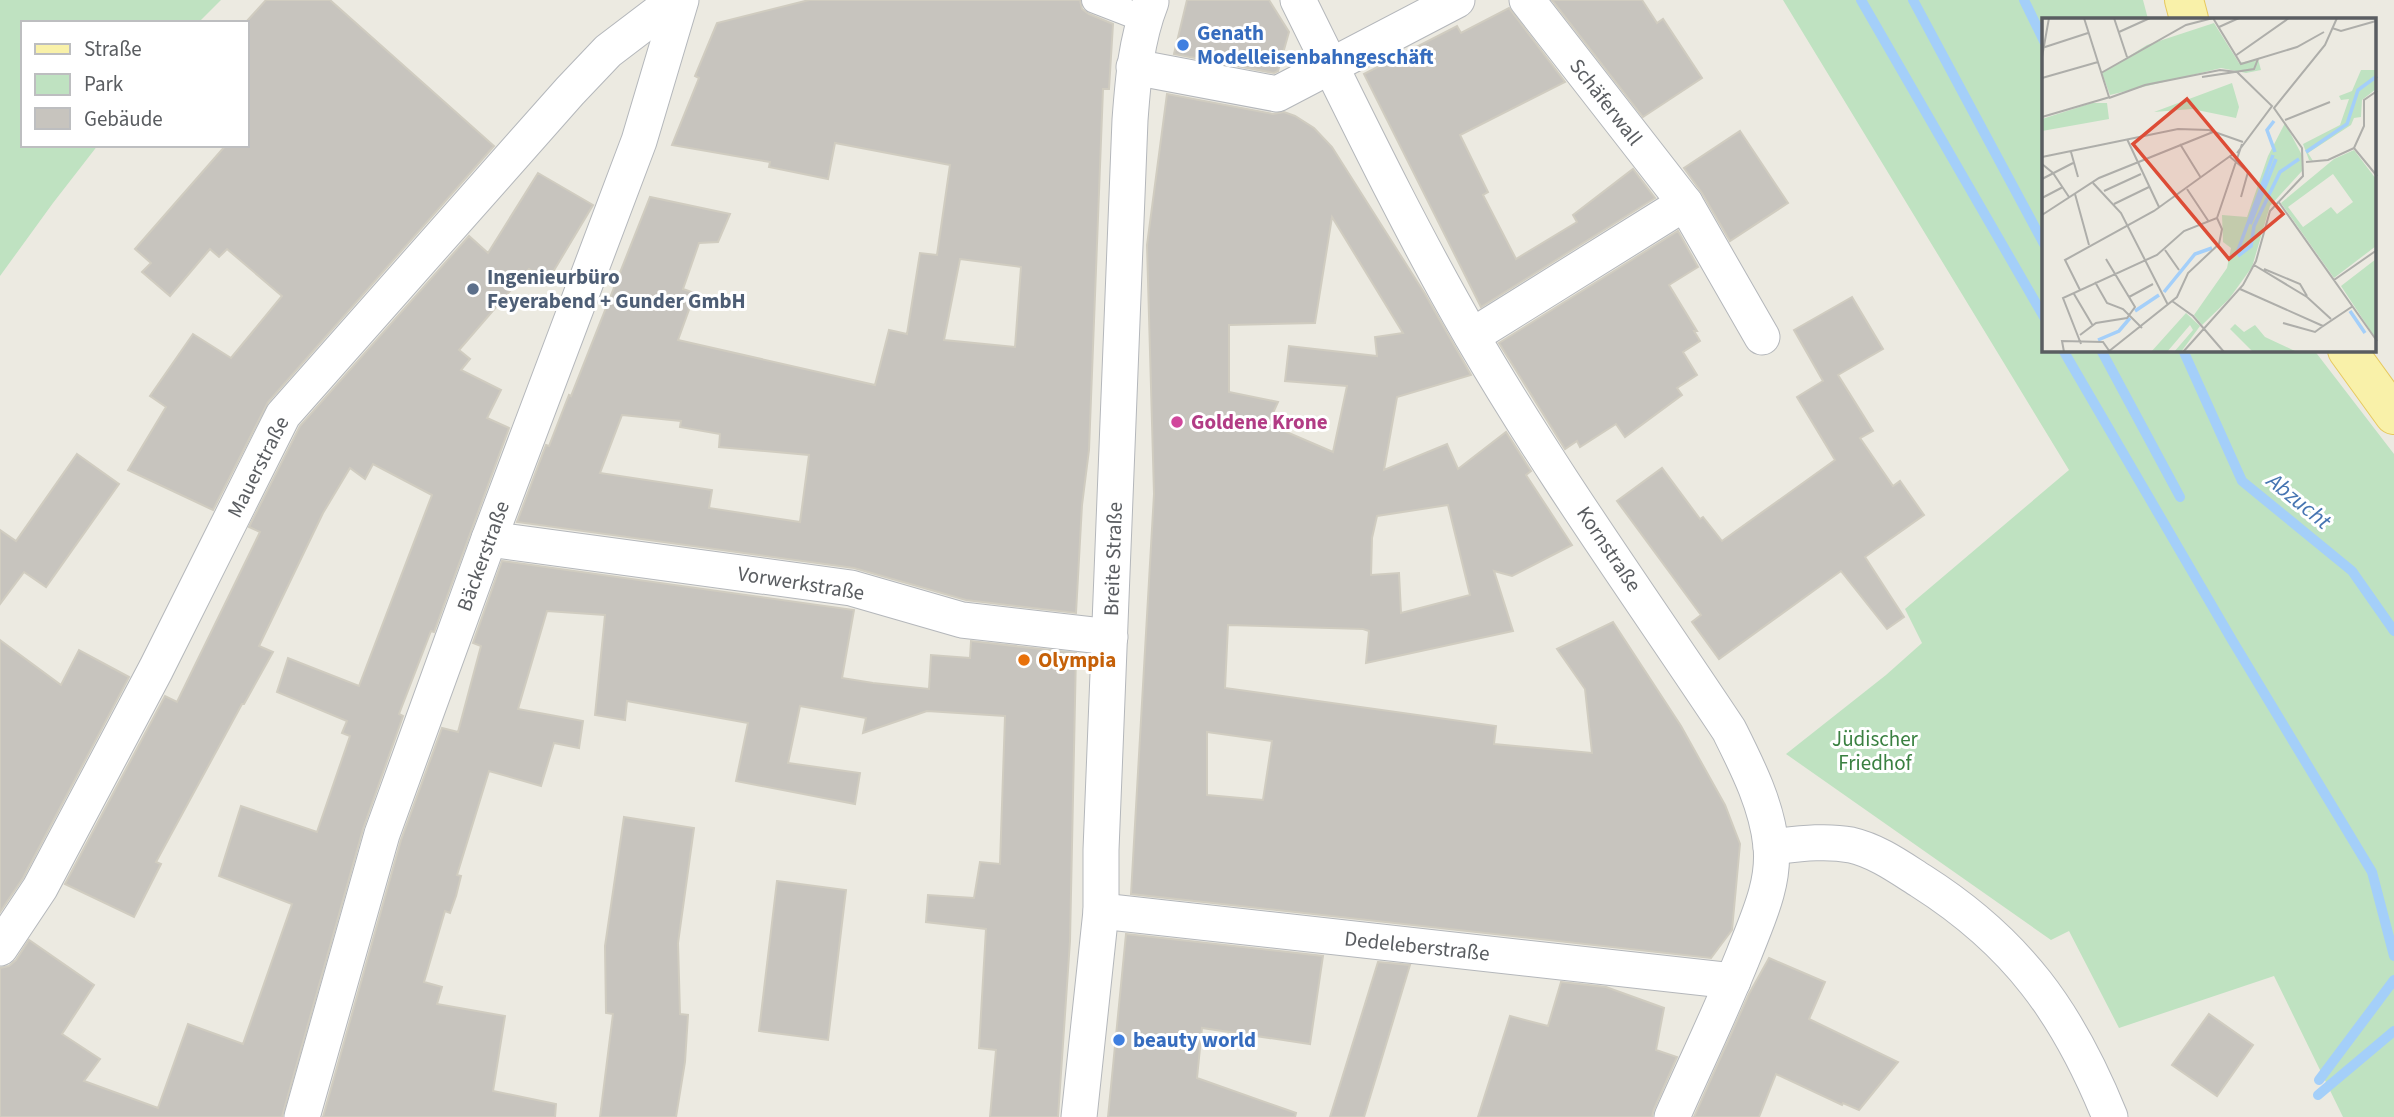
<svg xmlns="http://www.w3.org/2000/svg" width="2394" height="1117" font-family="'Source Sans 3',sans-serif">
	<rect width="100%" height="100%" fill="#eceae1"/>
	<!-- green -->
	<g fill="#bfe2c1">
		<path d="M 0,0 L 221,0 L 198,23 L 23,23 L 23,145 L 98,145 L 53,203 L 0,276 Z"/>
		<path d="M 1783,0 L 2143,0 L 2148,19 L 2044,19 L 2044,350 L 2314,350 L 2394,454 L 2394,1117 L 2343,1117 L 2274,976 L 2119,1028 L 2069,931 L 2051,940 L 1786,754 L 1886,675 L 1922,643 L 1905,609 L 2069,470 Z"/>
	</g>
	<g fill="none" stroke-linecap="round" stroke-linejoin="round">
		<!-- stream -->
		<g stroke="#a4cff9" stroke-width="10">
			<path d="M 1861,0 L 2044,317"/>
			<path d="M 1913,0 L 2044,244"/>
			<path d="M 2024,0 L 2044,41"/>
			<path d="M 2063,350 L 2232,640 L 2372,872 L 2394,956"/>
			<path d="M 2101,350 L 2180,497"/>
			<path d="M 2183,350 L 2242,481 L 2352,571 L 2394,631"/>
			<path d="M 2319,1080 L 2394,980"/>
			<path d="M 2318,1095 L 2394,1031"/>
		</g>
	</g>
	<!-- building -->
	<g fill="#c7c4be" stroke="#d0ccc0" stroke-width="2" fill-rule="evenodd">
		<path d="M 266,0 L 330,0 L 494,146 L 268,402 L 213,510 L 128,470 L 166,407 L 150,396 L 193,334 L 231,358 L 282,296 L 227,249 L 219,257 L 210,249 L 170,296 L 142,272 L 151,263 L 135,249 L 226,145 L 247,145 L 247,21 Z"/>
		<path d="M 809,0 L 1080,0 L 1082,9 L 1089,14 L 1113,24 L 1109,89 L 1103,89 L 1089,450 L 1082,505 L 1076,613 L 966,600 L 854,568 L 517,522 L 546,445 L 549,446 L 569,395 L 571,396 L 650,197 L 730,214 L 718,242 L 699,243 L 683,289 L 695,293 L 678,340 L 875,385 L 889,330 L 907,334 L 920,253 L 937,255 L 950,165 L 835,143 L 828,179 L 769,167 L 770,162 L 672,145 L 699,78 L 695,76 L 717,23 ZM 960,259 L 1021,267 L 1015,347 L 944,340 ZM 622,415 L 681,421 L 680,427 L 720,434 L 719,447 L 809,455 L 800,522 L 709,508 L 712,490 L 600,473 Z"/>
		<path d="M 1187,0 L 1269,0 L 1289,32 L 1278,71 L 1274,73 L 1174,54 Z"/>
		<path d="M 1552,0 L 1642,0 L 1657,23 L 1663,19 L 1702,78 L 1643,117 Z"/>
		<path d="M 1509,8 L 1565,82 L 1460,135 L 1488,192 L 1483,195 L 1516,259 L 1577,222 L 1573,215 L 1633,169 L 1655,198 L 1481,307 L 1364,74 L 1457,26 L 1461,33 Z"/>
		<path d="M 1167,94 L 1273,114 L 1284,112 L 1295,116 L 1314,128 L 1332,147 L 1425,294 L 1471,375 L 1397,397 L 1384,470 L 1447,444 L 1458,469 L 1506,432 L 1531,471 L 1526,475 L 1572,545 L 1512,576 L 1494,571 L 1513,631 L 1366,663 L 1369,631 L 1363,629 L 1228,625 L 1225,688 L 1496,726 L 1494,744 L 1592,753 L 1585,689 L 1557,649 L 1613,622 L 1681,726 L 1725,805 L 1740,844 L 1732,930 L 1711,958 L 1131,894 L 1154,494 L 1147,245 ZM 1332,217 L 1403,333 L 1375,337 L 1377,356 L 1289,346 L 1285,381 L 1347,386 L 1333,452 L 1268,424 L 1278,402 L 1229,392 L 1229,325 L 1315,323 ZM 1448,505 L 1470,595 L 1401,613 L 1399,573 L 1371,575 L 1372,538 L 1377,516 ZM 1207,732 L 1272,741 L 1263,800 L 1207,795 Z"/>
		<path d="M 1740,131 L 1788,203 L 1730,241 L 1702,193 L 1684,168 Z"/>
		<path d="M 538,173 L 593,205 L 547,282 L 529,269 L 459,350 L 470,359 L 461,370 L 501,390 L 487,418 L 509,428 L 434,632 L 431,631 L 399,714 L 403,716 L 363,829 L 282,1117 L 0,1117 L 0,968 L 9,966 L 16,960 L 29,940 L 94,985 L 62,1034 L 100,1059 L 84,1081 L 158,1108 L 188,1024 L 243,1044 L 292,904 L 219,876 L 241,806 L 317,832 L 350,736 L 342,733 L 347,721 L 277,692 L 288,658 L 359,686 L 432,495 L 373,464 L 365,479 L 350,468 L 323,513 L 259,646 L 273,652 L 244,704 L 242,704 L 156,862 L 161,864 L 134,917 L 65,884 L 165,696 L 177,702 L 260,532 L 249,527 L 300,426 L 469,236 L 488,253 Z"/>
		<path d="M 1678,231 L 1698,267 L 1669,285 L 1697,331 L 1694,331 L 1700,341 L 1683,352 L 1697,375 L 1677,388 L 1682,395 L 1625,437 L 1616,424 L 1580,447 L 1577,441 L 1565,449 L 1499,343 Z"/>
		<path d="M 1852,297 L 1883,349 L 1838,375 L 1873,431 L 1860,438 L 1893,486 L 1900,481 L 1924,515 L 1865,557 L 1904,617 L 1887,629 L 1841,571 L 1719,659 L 1692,622 L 1701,615 L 1617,501 L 1662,468 L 1700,519 L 1703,517 L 1722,541 L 1835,460 L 1797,397 L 1823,381 L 1794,330 Z"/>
		<path d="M 77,454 L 119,484 L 46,587 L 24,572 L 0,604 L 0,530 L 16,541 Z"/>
		<path d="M 502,561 L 854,610 L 842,678 L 873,683 L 929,689 L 931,655 L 970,658 L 971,641 L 1076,653 L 1070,941 L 1058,1117 L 990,1117 L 996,1050 L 979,1048 L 986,929 L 926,922 L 928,895 L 974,898 L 980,862 L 1000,864 L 1005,716 L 927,711 L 863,733 L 866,718 L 800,706 L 788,763 L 860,773 L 855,804 L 736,781 L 748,723 L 627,701 L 625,720 L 595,715 L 605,615 L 547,611 L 518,709 L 583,721 L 579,748 L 554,743 L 541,786 L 489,771 L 457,875 L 461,876 L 456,896 L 450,913 L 445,911 L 424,982 L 442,987 L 437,1004 L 505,1016 L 493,1091 L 556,1104 L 555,1117 L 323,1117 L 401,840 L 442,728 L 458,732 L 481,646 L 473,643 Z"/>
		<path d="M 0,640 L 61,685 L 79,650 L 129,677 L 23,878 L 0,912 Z"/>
		<path d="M 624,817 L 694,828 L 678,943 L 680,1014 L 688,1015 L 685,1062 L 676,1117 L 600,1117 L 613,1014 L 606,1013 L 605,946 Z"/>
		<path d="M 777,881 L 846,890 L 828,1040 L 759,1031 Z"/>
		<path d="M 1126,934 L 1323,956 L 1310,1044 L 1202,1028 L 1197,1078 L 1296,1113 L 1295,1117 L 1108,1117 Z"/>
		<path d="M 1769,958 L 1825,982 L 1809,1019 L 1898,1062 L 1859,1110 L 1843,1103 L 1842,1105 L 1776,1074 L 1759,1117 L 1694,1117 L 1749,994 Z"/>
		<path d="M 1378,962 L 1410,965 L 1364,1117 L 1330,1117 Z"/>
		<path d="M 1561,982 L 1606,987 L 1664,1008 L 1656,1050 L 1677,1057 L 1654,1109 L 1652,1117 L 1478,1117 L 1510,1016 L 1548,1026 Z"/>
		<path d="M 2209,1014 L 2253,1045 L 2217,1096 L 2172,1065 Z"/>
	</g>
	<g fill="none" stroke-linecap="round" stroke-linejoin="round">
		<defs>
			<path id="pedestrian" d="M 1095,0 L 1144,19"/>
			<g id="minor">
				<path d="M 1298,0 C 1354,113 1408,226 1471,335 C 1550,471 1642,599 1729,730 C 1747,766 1767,805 1771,846 C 1775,884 1757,920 1744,954 C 1722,1009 1696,1063 1672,1117"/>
				<path d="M 1527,0 L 1685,203 L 1762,337"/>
				<path d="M 1134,67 L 1277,94 L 1457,0"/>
				<path d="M 1472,336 L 1685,203"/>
				<path d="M 489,539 L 851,588 L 962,620 L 1110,637"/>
				<path d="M 1771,847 C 1798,844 1825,840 1851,845 C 1877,851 1899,867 1921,881 C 2017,942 2068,1013 2110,1117"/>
				<path d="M 1101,911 L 1733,981"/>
				<path d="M 0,948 L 40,888 L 156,669 L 283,415 L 570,91 L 608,51 L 675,0"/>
				<path d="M 302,1117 L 382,834 L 489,539 L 639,141 L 681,0"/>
				<path d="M 1079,1117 L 1101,911 L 1101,850 L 1130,120 C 1133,80 1136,40 1151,2"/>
			</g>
			<g id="primary">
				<path d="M 2184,0 L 2189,19"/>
				<path d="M 2347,350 L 2394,415"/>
			</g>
		</defs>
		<!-- pedestrian casing -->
		<use href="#pedestrian" stroke="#b4b7bb" stroke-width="28"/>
		<!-- minor casing -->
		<use href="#minor" stroke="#b4b7bb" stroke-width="37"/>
		<!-- primary casing -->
		<use href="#primary" stroke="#e7c95e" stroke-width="40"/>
		<!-- pedestrian -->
		<use href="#pedestrian" stroke="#fff" stroke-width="26"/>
		<!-- minor -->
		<use href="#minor" stroke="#fff" stroke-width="35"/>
		<!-- primary -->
		<use href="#primary" stroke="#f9f1a9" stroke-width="38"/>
	</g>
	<!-- markers -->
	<g fill="#3f7fe0" stroke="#fff" stroke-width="2.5">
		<circle cx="1183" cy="45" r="7"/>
		<circle cx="1119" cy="1040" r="7"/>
	</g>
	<circle fill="#5c6f8a" stroke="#fff" stroke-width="2.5" cx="473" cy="289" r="7"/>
	<circle fill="#d1479c" stroke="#fff" stroke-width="2.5" cx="1177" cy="422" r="7"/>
	<circle fill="#e8710a" stroke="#fff" stroke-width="2.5" cx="1024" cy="660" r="7"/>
	<g text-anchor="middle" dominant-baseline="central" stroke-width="6" stroke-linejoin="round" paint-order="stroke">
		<!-- shop labels -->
		<g font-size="21" font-weight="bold" fill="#366cbe" stroke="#fff" text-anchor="start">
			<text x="1197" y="33">Genath<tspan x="1197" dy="24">Modelleisenbahngeschäft</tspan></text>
			<text x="1133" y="1040">beauty world</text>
		</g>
		<!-- street labels -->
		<g font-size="21" fill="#5a5d61" stroke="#fff">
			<text transform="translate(1606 102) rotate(52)">Schäferwall</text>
			<text transform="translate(258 467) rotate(-63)">Mauerstraße</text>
			<text transform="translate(1609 549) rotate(56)">Kornstraße</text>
			<text transform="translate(483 556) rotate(-70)">Bäckerstraße</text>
			<text transform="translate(1113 559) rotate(-88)">Breite Straße</text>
			<text transform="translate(801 583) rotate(9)">Vorwerkstraße</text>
			<text transform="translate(1417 946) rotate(6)">Dedeleberstraße</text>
		</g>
		<!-- service labels -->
		<g font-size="21" font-weight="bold" fill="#4e5e75" stroke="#fff" text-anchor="start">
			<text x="487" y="277">Ingenieurbüro<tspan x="487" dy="24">Feyerabend + Gunder GmbH</tspan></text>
		</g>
		<!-- hotel labels -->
		<g font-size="21" font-weight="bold" fill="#b23c85" stroke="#fff" text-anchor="start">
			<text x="1191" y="422">Goldene Krone</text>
		</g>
		<!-- food labels -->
		<g font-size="21" font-weight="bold" fill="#c56008" stroke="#fff" text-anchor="start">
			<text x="1038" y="660">Olympia</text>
		</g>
		<!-- park labels -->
		<g font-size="21" fill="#3a8041" stroke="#fff">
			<text x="1875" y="739">Jüdischer<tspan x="1875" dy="24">Friedhof</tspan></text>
		</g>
		<!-- water labels -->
		<g font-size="23" font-style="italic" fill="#4675b2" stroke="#fff">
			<text transform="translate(2299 501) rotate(39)">Abzucht</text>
		</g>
	</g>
	<!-- overview -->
	<g transform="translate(2042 18)">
		<rect width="334" height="334" fill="#eceae1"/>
		<path d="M 172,5 L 197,45 L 216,41 L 219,52 L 204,55 L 179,50 L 68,77 L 60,55 L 105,27 ZM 319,52 L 334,52 L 334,71 L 320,82 L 319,99 L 312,100 L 309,107 L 266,135 L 271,143 L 267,142 L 261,126 L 298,107 L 307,81 L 299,82 L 297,78 L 310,73 ZM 190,65 L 197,89 L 194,100 L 150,91 L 112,94 ZM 50,85 L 65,85 L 67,101 L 0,113 L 0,101 ZM 243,105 L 261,139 L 260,153 L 228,188 L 210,249 L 187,281 L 160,307 L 152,297 L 185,250 L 189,230 L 181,224 L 180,197 L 205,199 L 226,138 ZM 312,132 L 334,161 L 334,228 L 292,260 L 239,185 L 292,141 ZM 291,156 L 311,184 L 295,196 L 289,189 L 261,209 L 246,189 ZM 334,241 L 334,321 L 299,268 ZM 144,295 L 158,308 L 139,334 L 132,334 L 151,312 L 148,307 L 125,334 L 109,334 ZM 193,306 L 202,314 L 213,307 L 223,319 L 255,334 L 211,334 L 188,311 Z" fill="#bfe2c1" fill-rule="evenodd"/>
		<path fill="none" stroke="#a4cff9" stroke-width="3.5" d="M 232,103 L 225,112 L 233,134M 264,134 L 305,106 L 316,72 L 335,58M 208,206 L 234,141M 195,235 L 231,137M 196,238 L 209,228 L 212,208 L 238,154 L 257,141M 122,274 L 153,236 L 170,230M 93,293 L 117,277M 308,293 L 323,315M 56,322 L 77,313 L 88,300"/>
		<path fill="none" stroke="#aeaeaa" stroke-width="2" d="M 42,0 L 67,79M 72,0 L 85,39M 171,0 L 199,46 L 255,29 L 282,14M 177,9 L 197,0M 290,10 L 299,13 L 334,3M 77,14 L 108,0M 0,30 L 46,15M 193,38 L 247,0M 0,39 L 7,0M 59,55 L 144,7 L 171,0M 160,59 L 212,51 L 216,41M 0,60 L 56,44M 67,80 L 103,67 L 178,52 L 195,54 L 230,88 L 195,135M 0,99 L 68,79M 243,102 L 288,84M 85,121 L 117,189M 138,126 L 159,160M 312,130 L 322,108 L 322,82 L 335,73M 29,134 L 36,159M 187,138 L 206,154 L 199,179M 0,139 L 136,111 L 167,112 L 201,124M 264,144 L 286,142 L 312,130 L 335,158M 0,146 L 11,155 L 27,179M 0,161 L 31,145M 51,165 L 79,195 L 126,287M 145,171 L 167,204M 62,173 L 99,156M 33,176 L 47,227M 0,180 L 21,169M 236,183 L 335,323M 72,186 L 107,169M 0,197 L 57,160 L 171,114M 123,232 L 137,252M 212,247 L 265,279 L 289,301M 222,251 L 258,266 L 265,278M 292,262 L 335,232M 53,264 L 65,285 L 81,291 L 100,310M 198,271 L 281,308 L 311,288M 38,272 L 23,242 L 112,193 L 191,136M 32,276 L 51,308M 87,279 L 111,266M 130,283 L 151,298 L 182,334M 241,305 L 273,314 L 281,308M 38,317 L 54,305 L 85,300 L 93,289 L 64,241M 39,326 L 21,280 L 115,237 L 142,213 L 175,200 L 200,126M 22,334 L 20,323 L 61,324 L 68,334M 66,334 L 135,279 L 146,255 L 177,226 L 180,211 L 175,200M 141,334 L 201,267 L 214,243 L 228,193 L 261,158 L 260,130 L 232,90 L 283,27 L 295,0"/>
		<path fill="#dd4c36" fill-opacity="0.15" stroke="#dd4c36" stroke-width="3.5" d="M 145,81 L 241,196 L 187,241 L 91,126 Z"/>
		<rect width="334" height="334" fill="none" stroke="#5a5d61" stroke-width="3.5"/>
	</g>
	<!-- legend -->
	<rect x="21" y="21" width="228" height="126" fill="#ffffff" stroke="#bdbec0" stroke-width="2"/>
	<rect x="35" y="44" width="35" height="10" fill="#f9f1a9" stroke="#bdbec0" stroke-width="2"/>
	<text x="84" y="56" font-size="21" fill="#5a5d61">Straße</text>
	<rect x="35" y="74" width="35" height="21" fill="#bfe2c1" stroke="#bdbec0" stroke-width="2"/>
	<text x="84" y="91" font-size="21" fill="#5a5d61">Park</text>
	<rect x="35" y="108" width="35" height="21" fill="#c7c4be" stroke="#bdbec0" stroke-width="2"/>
	<text x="84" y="126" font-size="21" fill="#5a5d61">Gebäude</text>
</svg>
